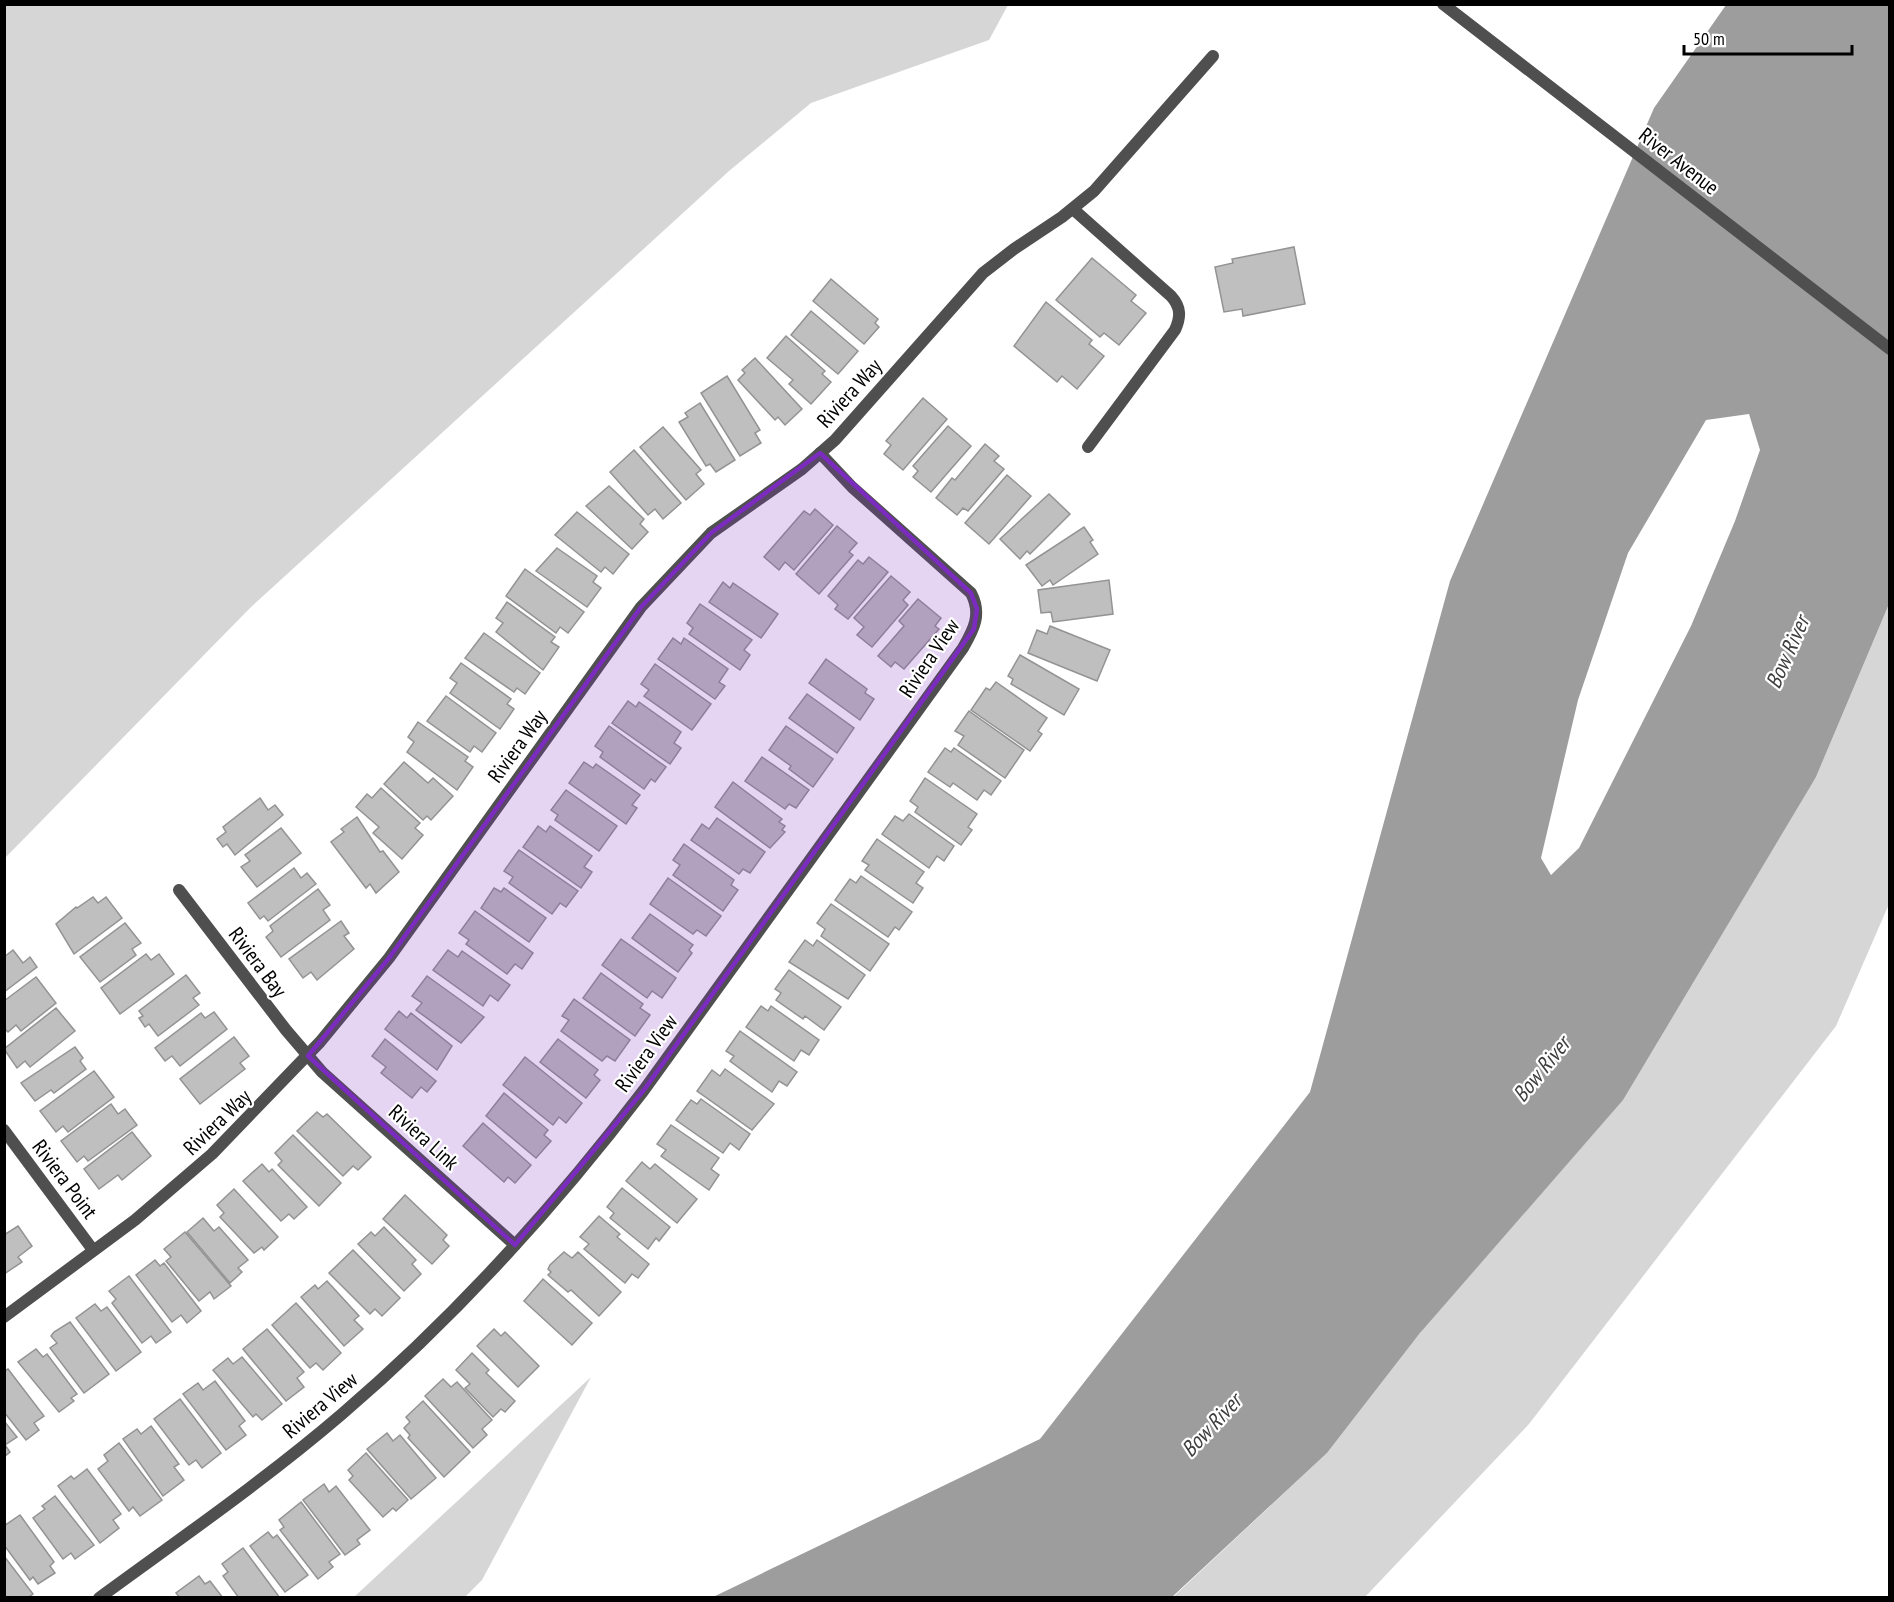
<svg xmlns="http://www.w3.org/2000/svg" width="1894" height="1602" font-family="'PT Sans Narrow',sans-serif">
	<rect width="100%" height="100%" fill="#fff"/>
	<!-- green -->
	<g fill="#d6d6d6">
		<path d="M 5,4 L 1008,4 L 1008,5 L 989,40 L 811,103 L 729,171 L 250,608 L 5,858 Z"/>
		<path d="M 1889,604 L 1889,904 L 1836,1026 L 1529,1424 L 1365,1597 L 1172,1598 L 1327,1453 L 1420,1333 L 1816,777 Z"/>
		<path d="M 591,1377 L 482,1580 L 465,1597 L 354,1597 Z"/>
	</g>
	<!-- water -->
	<path fill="#9d9d9d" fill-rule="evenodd" d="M 1726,5 L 1889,5 L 1889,604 L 1816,777 L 1623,1100 L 1420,1333 L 1327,1453 L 1172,1597 L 711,1598 L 1040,1439 L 1310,1092 L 1450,581 L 1654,108 ZM 1749,414 L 1760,450 L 1735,521 L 1691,626 L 1579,848 L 1551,875 L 1541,858 L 1578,700 L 1628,553 L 1706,420 Z"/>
	<!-- building -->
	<g fill="#bfbfbf" stroke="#939393" stroke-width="1.5">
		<path d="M 1294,247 L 1305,304 L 1243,316 L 1242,309 L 1224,312 L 1215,267 L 1233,263 L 1232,259 Z"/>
		<path d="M 1092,258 L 1136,295 L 1131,301 L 1146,313 L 1119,345 L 1104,333 L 1100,337 L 1056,300 Z"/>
		<path d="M 831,279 L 878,319 L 875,323 L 879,327 L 864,344 L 813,301 Z"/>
		<path d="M 1046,302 L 1092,340 L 1089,344 L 1104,356 L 1077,389 L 1062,376 L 1057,382 L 1014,346 Z"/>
		<path d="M 811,311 L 858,351 L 838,374 L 791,335 Z"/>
		<path d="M 786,336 L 825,371 L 822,374 L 831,382 L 811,404 L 789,384 L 793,380 L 767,358 Z"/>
		<path d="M 755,358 L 802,409 L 785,425 L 778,417 L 775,420 L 738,380 L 745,373 L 742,370 Z"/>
		<path d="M 727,376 L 760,430 L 755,433 L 761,443 L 740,456 L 701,393 Z"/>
		<path d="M 923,398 L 947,419 L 903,470 L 884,454 L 891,445 L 886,441 Z"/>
		<path d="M 700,403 L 735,460 L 716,472 L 710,464 L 706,466 L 679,422 L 688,417 L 685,413 Z"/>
		<path d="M 948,426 L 971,446 L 931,492 L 913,477 L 918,471 L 913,466 Z"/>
		<path d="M 663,427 L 701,470 L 696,474 L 704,484 L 686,500 L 640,447 Z"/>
		<path d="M 985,444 L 999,456 L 994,461 L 1004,469 L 968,511 L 963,508 L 957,515 L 936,498 L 952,478 L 955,480 Z"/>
		<path d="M 634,450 L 681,503 L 663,519 L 655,509 L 648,515 L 610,472 Z"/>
		<path d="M 1007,475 L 1031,496 L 989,544 L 965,523 Z"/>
		<path d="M 609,486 L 644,519 L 640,524 L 648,532 L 632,549 L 586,506 Z"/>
		<path d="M 1049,494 L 1070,514 L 1030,554 L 1027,551 L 1020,559 L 1000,539 Z"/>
		<path d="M 815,509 L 833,525 L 794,570 L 785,562 L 779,570 L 764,557 L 804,511 L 810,515 Z"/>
		<path d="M 577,512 L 629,554 L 613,574 L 605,567 L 601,572 L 555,535 Z"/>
		<path d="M 837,526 L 857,543 L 849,552 L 853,555 L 819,594 L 796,574 Z"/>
		<path d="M 1084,527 L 1093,540 L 1090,542 L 1098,554 L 1053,585 L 1050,580 L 1042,586 L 1026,565 Z"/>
		<path d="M 557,548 L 597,576 L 593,582 L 601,588 L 587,607 L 536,571 Z"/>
		<path d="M 869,557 L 888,572 L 848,619 L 835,609 L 838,605 L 828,596 L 858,560 L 863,564 Z"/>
		<path d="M 525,569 L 584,612 L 568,633 L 560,627 L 556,633 L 506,596 Z"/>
		<path d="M 891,576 L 910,592 L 903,600 L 908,605 L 872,647 L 857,635 L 864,627 L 854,618 Z"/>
		<path d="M 1109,580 L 1113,614 L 1053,622 L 1051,612 L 1041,613 L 1038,590 Z"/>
		<path d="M 723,582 L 730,588 L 733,583 L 778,614 L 761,638 L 709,602 Z"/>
		<path d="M 918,599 L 941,618 L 935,626 L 939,629 L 904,669 L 895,662 L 891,667 L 878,656 L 904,626 L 899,621 Z"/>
		<path d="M 507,602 L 555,637 L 551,642 L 559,647 L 543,670 L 496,632 L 503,623 L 496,618 Z"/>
		<path d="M 700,604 L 752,640 L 744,650 L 750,655 L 740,670 L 689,634 L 693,628 L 687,623 Z"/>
		<path d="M 1050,626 L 1110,650 L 1097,681 L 1028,653 L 1037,630 L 1047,634 Z"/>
		<path d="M 484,633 L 540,673 L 525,694 L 517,688 L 514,692 L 465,658 Z"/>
		<path d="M 673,638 L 681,644 L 684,638 L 728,669 L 719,682 L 725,686 L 715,699 L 658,659 Z"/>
		<path d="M 1020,655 L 1079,689 L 1064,715 L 1011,684 L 1013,679 L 1008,676 Z"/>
		<path d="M 826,659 L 867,689 L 865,693 L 874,699 L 860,720 L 809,683 Z"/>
		<path d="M 461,663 L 511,699 L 507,704 L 514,709 L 500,729 L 450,693 L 457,683 L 450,678 Z"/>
		<path d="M 655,664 L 711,704 L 692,730 L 644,696 L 649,690 L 641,684 Z"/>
		<path d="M 996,682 L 1047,718 L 1038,731 L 1042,734 L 1030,751 L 971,710 L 986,688 L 990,690 Z"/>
		<path d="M 807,694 L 854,728 L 837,753 L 789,718 Z"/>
		<path d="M 446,696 L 496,733 L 482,752 L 474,746 L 470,752 L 427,721 Z"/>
		<path d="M 628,701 L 636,707 L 639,702 L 681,732 L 674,743 L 681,748 L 670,764 L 612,723 Z"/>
		<path d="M 969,711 L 1024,750 L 1005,778 L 958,745 L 964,736 L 955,731 Z"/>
		<path d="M 418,722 L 468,757 L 465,761 L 473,767 L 457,790 L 407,752 L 414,742 L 408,737 Z"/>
		<path d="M 609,726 L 666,767 L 655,782 L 651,779 L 644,789 L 600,757 L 603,752 L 595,746 Z"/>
		<path d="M 786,726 L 833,759 L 813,787 L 789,769 L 791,766 L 769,750 Z"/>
		<path d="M 945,748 L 951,752 L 954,748 L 1001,781 L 991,795 L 984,790 L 977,800 L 953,783 L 950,787 L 928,772 Z"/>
		<path d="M 762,757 L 809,790 L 796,808 L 789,804 L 785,809 L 745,781 Z"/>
		<path d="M 404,762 L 428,783 L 433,778 L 453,796 L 431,820 L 427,816 L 423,820 L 384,784 Z"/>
		<path d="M 584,762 L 593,768 L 596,764 L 640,795 L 632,805 L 637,808 L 626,824 L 569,783 Z"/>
		<path d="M 925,778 L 977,814 L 968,827 L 972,830 L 961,845 L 915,812 L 918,807 L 910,801 Z"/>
		<path d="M 733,782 L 782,819 L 779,822 L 785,826 L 782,830 L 785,832 L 770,848 L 715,807 Z"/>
		<path d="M 381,788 L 420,823 L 415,828 L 423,835 L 402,859 L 373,833 L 379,827 L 356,807 L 367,794 L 372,798 Z"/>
		<path d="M 566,790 L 617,826 L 599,851 L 555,820 L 558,815 L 551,810 Z"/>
		<path d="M 260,798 L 268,810 L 275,805 L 283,815 L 235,855 L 227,844 L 223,847 L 217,839 L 226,832 L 223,827 Z"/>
		<path d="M 909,814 L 954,846 L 944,861 L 937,856 L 929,868 L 882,834 L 895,816 L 903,821 Z"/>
		<path d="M 357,817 L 380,852 L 383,851 L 399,872 L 376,893 L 370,884 L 366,888 L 331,842 L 344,832 L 341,829 Z"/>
		<path d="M 717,818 L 765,852 L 750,873 L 743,869 L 739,874 L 691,840 L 702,824 L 709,829 Z"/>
		<path d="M 538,826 L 546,832 L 550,826 L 592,856 L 584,867 L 592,872 L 581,888 L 523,847 Z"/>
		<path d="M 281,828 L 301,853 L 257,887 L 241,867 L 250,861 L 245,855 Z"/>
		<path d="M 877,839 L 924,872 L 916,883 L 923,888 L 913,903 L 865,870 L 869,865 L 862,861 Z"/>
		<path d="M 684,844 L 734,880 L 731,885 L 738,890 L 723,911 L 673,875 L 680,865 L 673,860 Z"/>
		<path d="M 519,850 L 578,891 L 566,907 L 560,903 L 552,914 L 509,883 L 513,877 L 504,871 Z"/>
		<path d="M 294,868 L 301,878 L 307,873 L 316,884 L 268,921 L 264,916 L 260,919 L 248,903 Z"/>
		<path d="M 861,876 L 912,912 L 899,930 L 895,927 L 888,937 L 835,900 L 850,879 L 856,883 Z"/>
		<path d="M 668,878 L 721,916 L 706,936 L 697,930 L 693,934 L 650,904 Z"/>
		<path d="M 494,888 L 501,892 L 504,888 L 546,918 L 529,942 L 481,908 Z"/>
		<path d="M 318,889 L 330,905 L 323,910 L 330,920 L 281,957 L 266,937 L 273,931 L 270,926 Z"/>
		<path d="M 93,897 L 98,903 L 106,897 L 122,918 L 74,954 L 56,924 L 76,907 L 77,908 Z"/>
		<path d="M 831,904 L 889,944 L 870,971 L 821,936 L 825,929 L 817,923 Z"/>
		<path d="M 475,911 L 533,953 L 522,969 L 515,964 L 507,974 L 466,944 L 469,940 L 459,933 Z"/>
		<path d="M 650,914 L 693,945 L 689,950 L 692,953 L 678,972 L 632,938 Z"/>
		<path d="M 341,921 L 349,933 L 344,936 L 354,949 L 317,980 L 311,972 L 303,978 L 289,959 Z"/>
		<path d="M 125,923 L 141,943 L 132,949 L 136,955 L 100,982 L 80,957 Z"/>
		<path d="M 621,939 L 676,978 L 662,998 L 652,991 L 647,998 L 602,965 Z"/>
		<path d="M 805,940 L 813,946 L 817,940 L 865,975 L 848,999 L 789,962 Z"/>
		<path d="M 13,950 L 23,963 L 30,957 L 37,967 L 4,992 L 4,957 Z"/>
		<path d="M 448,950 L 458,957 L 462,951 L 510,985 L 498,1001 L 490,995 L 483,1006 L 433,970 Z"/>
		<path d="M 146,954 L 151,960 L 159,954 L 174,974 L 120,1014 L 101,988 Z"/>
		<path d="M 789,970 L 841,1007 L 824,1030 L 805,1016 L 803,1019 L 776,1000 L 781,993 L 775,989 Z"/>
		<path d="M 601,973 L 643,1004 L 640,1008 L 650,1015 L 635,1036 L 583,998 Z"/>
		<path d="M 186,975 L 200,993 L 193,998 L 199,1005 L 158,1036 L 149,1024 L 145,1027 L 139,1018 L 143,1016 L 139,1011 Z"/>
		<path d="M 427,976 L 484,1017 L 461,1043 L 416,1010 L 422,1003 L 412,996 Z"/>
		<path d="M 36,977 L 56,1003 L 21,1031 L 16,1025 L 8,1032 L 4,1028 L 4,1001 Z"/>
		<path d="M 574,999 L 630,1040 L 615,1061 L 607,1056 L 602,1061 L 561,1031 L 569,1020 L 562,1016 Z"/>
		<path d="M 761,1006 L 768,1011 L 771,1006 L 819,1040 L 809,1055 L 801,1050 L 794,1061 L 746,1027 Z"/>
		<path d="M 56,1008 L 75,1031 L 30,1067 L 25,1061 L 17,1068 L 4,1049 Z"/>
		<path d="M 399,1011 L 407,1018 L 411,1013 L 452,1046 L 437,1070 L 385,1029 Z"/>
		<path d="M 214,1012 L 227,1029 L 180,1066 L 172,1056 L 165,1061 L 155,1048 L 201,1013 L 205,1018 Z"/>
		<path d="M 740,1031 L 797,1072 L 787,1086 L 779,1081 L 772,1092 L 730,1061 L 734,1056 L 726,1051 Z"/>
		<path d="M 234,1037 L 249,1056 L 240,1063 L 245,1069 L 200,1104 L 180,1079 Z"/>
		<path d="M 385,1039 L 436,1081 L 427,1092 L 421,1087 L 412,1098 L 381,1073 L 386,1067 L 372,1056 Z"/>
		<path d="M 558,1039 L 598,1070 L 594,1075 L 600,1080 L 586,1098 L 540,1062 Z"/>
		<path d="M 75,1047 L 83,1058 L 80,1061 L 86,1069 L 54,1093 L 51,1090 L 35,1101 L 21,1083 Z"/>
		<path d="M 525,1057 L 582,1103 L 566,1123 L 559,1117 L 553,1125 L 503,1085 Z"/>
		<path d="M 725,1069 L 774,1104 L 752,1130 L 697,1091 L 712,1070 L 720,1076 Z"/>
		<path d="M 94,1071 L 114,1097 L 68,1132 L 63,1126 L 56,1132 L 40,1111 Z"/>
		<path d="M 504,1093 L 548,1130 L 544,1135 L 551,1141 L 536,1158 L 486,1116 Z"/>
		<path d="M 701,1099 L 750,1134 L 739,1150 L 730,1143 L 723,1153 L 676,1120 L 691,1100 L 697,1104 Z"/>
		<path d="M 111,1104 L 118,1114 L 125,1109 L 137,1125 L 88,1161 L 84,1156 L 77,1162 L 61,1141 Z"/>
		<path d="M 317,1112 L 323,1117 L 327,1114 L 371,1157 L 358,1170 L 353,1166 L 343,1176 L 297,1131 Z"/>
		<path d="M 483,1123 L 531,1165 L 515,1183 L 508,1177 L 504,1182 L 463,1146 Z"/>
		<path d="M 671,1125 L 719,1158 L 711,1169 L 719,1175 L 709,1190 L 661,1156 L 666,1150 L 657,1144 Z"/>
		<path d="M 132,1132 L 151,1156 L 122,1180 L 118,1175 L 99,1189 L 84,1169 Z"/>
		<path d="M 293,1135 L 341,1183 L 319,1206 L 278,1165 L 282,1161 L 275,1153 Z"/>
		<path d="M 642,1162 L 650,1169 L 655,1164 L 697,1199 L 677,1223 L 626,1181 Z"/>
		<path d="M 262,1164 L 269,1172 L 272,1169 L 307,1207 L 294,1219 L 289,1214 L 281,1221 L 243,1181 Z"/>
		<path d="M 622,1188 L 670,1227 L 659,1241 L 656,1238 L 648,1249 L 610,1218 L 614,1213 L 607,1207 Z"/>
		<path d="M 234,1189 L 278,1237 L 264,1250 L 262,1247 L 254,1253 L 220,1217 L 224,1213 L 217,1205 Z"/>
		<path d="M 405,1195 L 447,1235 L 443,1240 L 449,1246 L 432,1264 L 383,1219 Z"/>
		<path d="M 599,1216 L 620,1234 L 617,1237 L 649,1264 L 638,1278 L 632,1274 L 625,1283 L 584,1249 L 589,1244 L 580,1237 Z"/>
		<path d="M 203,1218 L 214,1231 L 219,1227 L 248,1260 L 238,1268 L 242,1272 L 230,1283 L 187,1232 Z"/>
		<path d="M 18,1226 L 32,1246 L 18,1257 L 22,1262 L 4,1274 L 4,1235 Z"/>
		<path d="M 384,1227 L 416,1260 L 412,1264 L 421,1274 L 404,1291 L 358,1244 L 371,1232 L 375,1236 Z"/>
		<path d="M 185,1232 L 231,1286 L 214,1299 L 210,1292 L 199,1301 L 166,1261 L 171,1257 L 164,1249 Z"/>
		<path d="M 353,1250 L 400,1298 L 382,1316 L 375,1309 L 370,1314 L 329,1273 Z"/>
		<path d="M 564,1252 L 572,1258 L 578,1252 L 621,1292 L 599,1316 L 571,1290 L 568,1292 L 548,1275 L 551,1272 L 548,1269 L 550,1265 Z"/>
		<path d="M 155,1260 L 160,1266 L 164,1263 L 201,1311 L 187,1323 L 181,1315 L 172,1322 L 136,1275 Z"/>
		<path d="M 129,1276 L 171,1332 L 156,1343 L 151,1336 L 142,1343 L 112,1303 L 116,1299 L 109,1291 Z"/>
		<path d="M 543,1279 L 592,1323 L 572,1345 L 524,1301 Z"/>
		<path d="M 327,1281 L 359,1316 L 354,1320 L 363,1329 L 344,1346 L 301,1297 L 315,1285 L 318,1289 Z"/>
		<path d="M 296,1303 L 341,1353 L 323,1370 L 316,1363 L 310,1368 L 272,1325 Z"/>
		<path d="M 95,1304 L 101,1311 L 107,1307 L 141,1352 L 116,1371 L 76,1318 Z"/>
		<path d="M 70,1322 L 109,1374 L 84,1393 L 50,1348 L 57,1343 L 51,1336 L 54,1332 Z"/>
		<path d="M 267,1329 L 304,1372 L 297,1378 L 304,1387 L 286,1401 L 243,1349 Z"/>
		<path d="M 494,1329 L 501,1336 L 505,1332 L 539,1366 L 518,1387 L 477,1346 Z"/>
		<path d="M 36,1349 L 43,1357 L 47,1354 L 77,1394 L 71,1398 L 74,1401 L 59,1412 L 18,1362 Z"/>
		<path d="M 472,1353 L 489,1370 L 486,1373 L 515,1401 L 505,1412 L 501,1409 L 493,1417 L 465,1388 L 470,1384 L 456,1370 Z"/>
		<path d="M 242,1357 L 282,1404 L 262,1420 L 256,1414 L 253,1417 L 213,1370 L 228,1358 L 233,1364 Z"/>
		<path d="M 8,1369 L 44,1416 L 34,1423 L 39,1430 L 26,1440 L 4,1412 L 4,1371 Z"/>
		<path d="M 443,1379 L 451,1387 L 457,1382 L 492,1420 L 482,1429 L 487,1435 L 473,1448 L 425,1396 Z"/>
		<path d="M 215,1381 L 245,1421 L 239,1426 L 246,1435 L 226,1450 L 183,1394 L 198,1383 L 203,1390 Z"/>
		<path d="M 180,1399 L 221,1453 L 202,1468 L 196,1460 L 189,1465 L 154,1419 Z"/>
		<path d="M 423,1401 L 470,1452 L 444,1477 L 408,1438 L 410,1435 L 404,1428 L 410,1422 L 406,1417 Z"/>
		<path d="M 4,1421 L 17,1437 L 5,1445 L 10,1452 L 4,1457 Z"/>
		<path d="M 151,1426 L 179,1464 L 174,1467 L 184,1480 L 163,1496 L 123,1439 L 137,1429 L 141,1434 Z"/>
		<path d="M 387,1433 L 393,1441 L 400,1435 L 436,1478 L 411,1499 L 367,1449 Z"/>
		<path d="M 119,1443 L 162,1500 L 140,1516 L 133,1507 L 129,1511 L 98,1469 L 108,1461 L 104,1455 Z"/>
		<path d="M 366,1453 L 408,1500 L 396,1511 L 393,1508 L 383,1517 L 349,1480 L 353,1476 L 348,1470 Z"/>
		<path d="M 87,1469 L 121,1514 L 113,1520 L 119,1528 L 100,1543 L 58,1486 L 71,1476 L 74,1479 Z"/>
		<path d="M 324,1484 L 329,1492 L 336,1486 L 370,1530 L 357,1540 L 360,1544 L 345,1555 L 303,1500 Z"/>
		<path d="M 55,1496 L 94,1545 L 75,1559 L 71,1553 L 63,1559 L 33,1518 L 45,1509 L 42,1506 Z"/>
		<path d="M 301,1502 L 340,1554 L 329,1562 L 333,1567 L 318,1579 L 280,1530 L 284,1527 L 279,1520 Z"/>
		<path d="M 20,1515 L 54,1562 L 50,1566 L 55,1573 L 38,1584 L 33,1577 L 30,1580 L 4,1545 L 4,1526 Z"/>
		<path d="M 268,1532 L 273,1538 L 277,1535 L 308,1575 L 285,1592 L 250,1546 Z"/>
		<path d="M 243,1548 L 280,1598 L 239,1598 L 223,1576 L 228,1572 L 222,1564 Z"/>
		<path d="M 4,1556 L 33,1594 L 27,1598 L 4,1598 Z"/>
		<path d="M 199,1576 L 205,1584 L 210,1581 L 223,1598 L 180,1598 L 176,1593 Z"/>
	</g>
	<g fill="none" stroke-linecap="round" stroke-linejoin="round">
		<!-- minor -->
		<g stroke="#4f4f4f" stroke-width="12">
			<path d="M 1443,4 L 1890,349"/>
			<path d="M 1073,209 L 1171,296 C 1181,307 1181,317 1175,330 L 1088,447"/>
			<path d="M 179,890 L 286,1030 L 322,1072 L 515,1245"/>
			<path d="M 4,1130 L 93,1250"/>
			<path d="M 4,1317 L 135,1220 L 212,1154 L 320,1042 L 389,958 L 641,607 L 711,533 L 802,469 L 835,440 L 983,273 L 1014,249 L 1062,217 L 1094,191 L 1213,56"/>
			<path d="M 99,1598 C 181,1538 265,1480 342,1414 C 454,1318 554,1208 644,1090 L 963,648 C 974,629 982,614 971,593 L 852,487 L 820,453"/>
		</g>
	</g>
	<!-- marked area -->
	<path fill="#7b2cbf" fill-opacity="0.2" stroke="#7b2cbf" stroke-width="4.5" stroke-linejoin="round" d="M 820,453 L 971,593 L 977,609 L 974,629 L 644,1090 L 515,1245 L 308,1056 L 389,958 L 641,607 L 711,533 Z"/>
	<g text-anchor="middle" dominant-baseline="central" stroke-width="4.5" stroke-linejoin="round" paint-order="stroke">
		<!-- street labels -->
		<g font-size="21" fill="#000" stroke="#fff">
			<text transform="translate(1679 161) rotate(38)">River Avenue</text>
			<text transform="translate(849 393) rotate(-48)">Riviera Way</text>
			<text transform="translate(929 658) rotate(-56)">Riviera View</text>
			<text transform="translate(517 746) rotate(-54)">Riviera Way</text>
			<text transform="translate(258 962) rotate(53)">Riviera Bay</text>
			<text transform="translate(646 1053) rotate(-54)">Riviera View</text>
			<text transform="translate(217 1122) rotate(-44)">Riviera Way</text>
			<text transform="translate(424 1137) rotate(42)">Riviera Link</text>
			<text transform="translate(65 1179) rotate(53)">Riviera Point</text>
			<text transform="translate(320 1405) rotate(-40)">Riviera View</text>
		</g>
		<!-- water labels -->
		<g font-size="22" font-style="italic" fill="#3e3e3e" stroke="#fff">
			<text transform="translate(1787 652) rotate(-66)">Bow River</text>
			<text transform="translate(1541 1069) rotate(-51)">Bow River</text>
			<text transform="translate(1211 1425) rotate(-47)">Bow River</text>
		</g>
	</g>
	<!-- border -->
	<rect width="1894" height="1602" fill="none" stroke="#000000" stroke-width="12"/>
	<!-- scale -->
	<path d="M1684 45v9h168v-9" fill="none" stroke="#000000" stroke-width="3"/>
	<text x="1693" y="45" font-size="18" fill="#000000" stroke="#ffffff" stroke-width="4.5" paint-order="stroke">50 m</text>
</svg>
